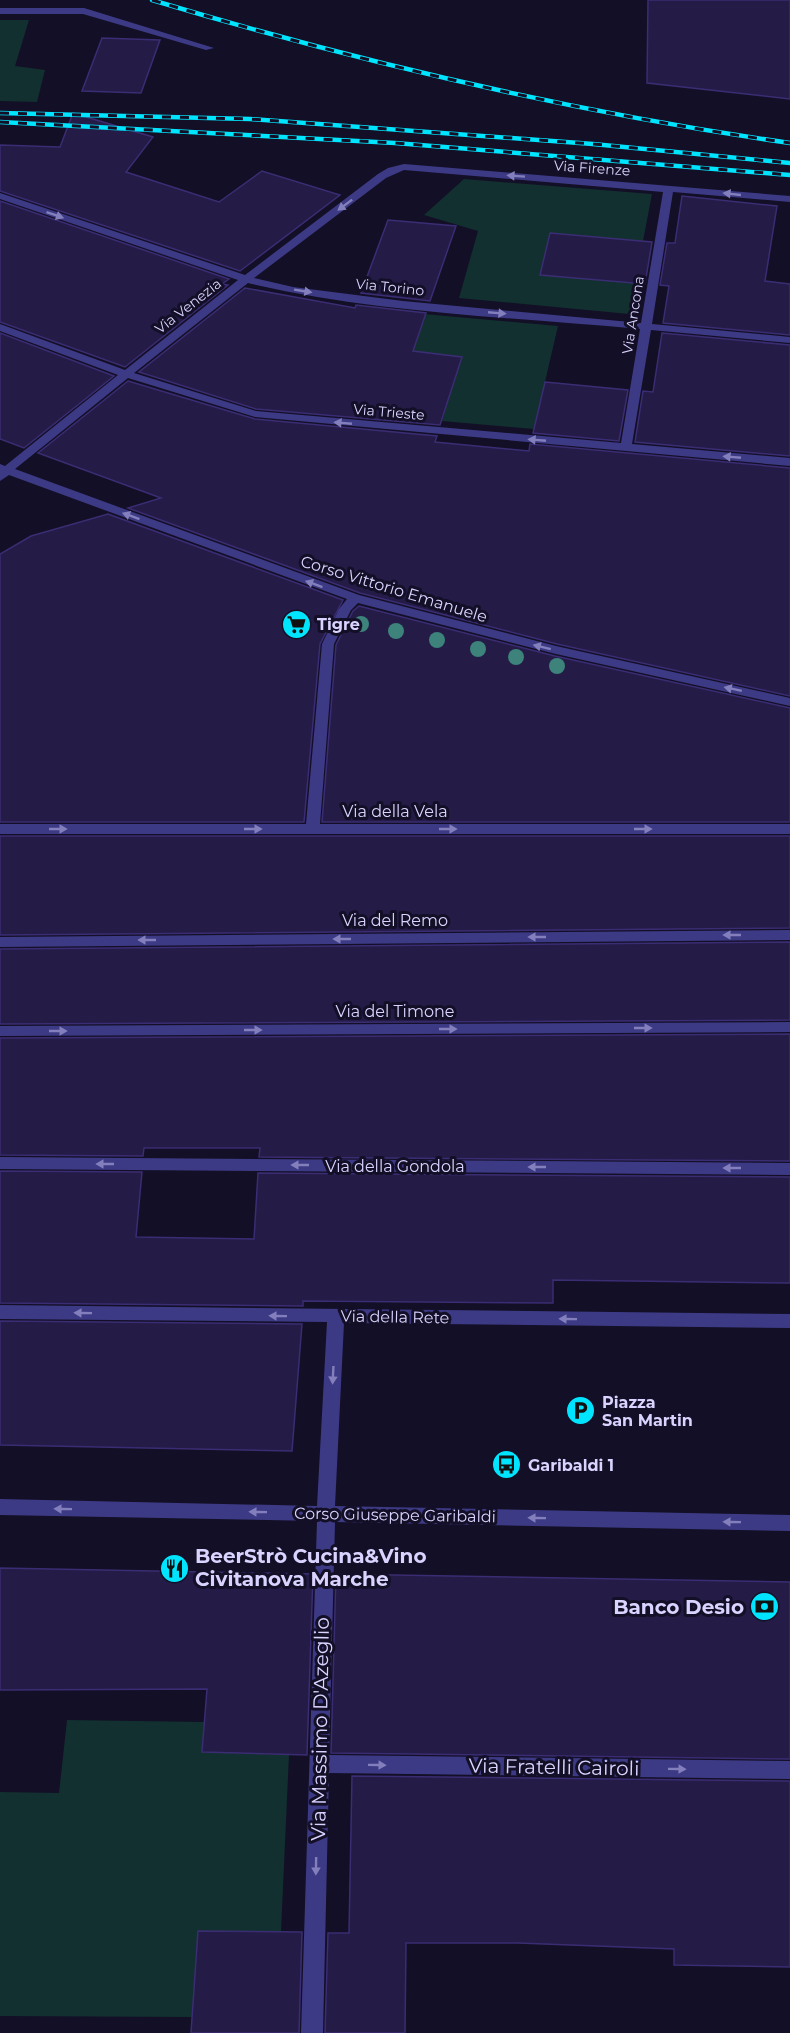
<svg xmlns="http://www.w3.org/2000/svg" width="790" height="2033" font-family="Montserrat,sans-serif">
	<rect width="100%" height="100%" fill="#130f26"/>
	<!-- green -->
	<g fill="#12302f">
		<path d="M 0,20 L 29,20 L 15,66 L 45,70 L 37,102 L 0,101 Z"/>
		<path d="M 464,179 L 652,194 L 629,314 L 459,298 L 478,231 L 424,215 Z"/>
		<path d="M 401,312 L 558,326 L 534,429 L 442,421 L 461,357 L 374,346 Z"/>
		<path d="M 67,1720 L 204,1722 L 202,1752 L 289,1755 L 281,1932 L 198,1931 L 192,2017 L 0,2016 L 0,1792 L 59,1793 Z"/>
	</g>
	<!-- building -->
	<g fill="#241b47" stroke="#3b2d73" stroke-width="1.5">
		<path d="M 648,0 L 790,0 L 790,99 L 647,83 Z"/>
		<path d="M 102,38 L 160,40 L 141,93 L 82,91 Z"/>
		<path d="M 73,113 L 153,137 L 126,172 L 219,202 L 262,171 L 340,195 L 240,271 L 0,191 L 0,145 L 60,147 Z"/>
		<path d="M 682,196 L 777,206 L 765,281 L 790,284 L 790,335 L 663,323 L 669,286 L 660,285 L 667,243 L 675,243 Z"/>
		<path d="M 0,201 L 229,279 L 222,284 L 228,285 L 125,367 L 0,322 Z"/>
		<path d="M 388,220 L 456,226 L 430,301 L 361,293 Z"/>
		<path d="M 550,233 L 652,242 L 645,284 L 540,275 Z"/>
		<path d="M 245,288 L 355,308 L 356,305 L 426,313 L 413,351 L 462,357 L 440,425 L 256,409 L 139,372 Z"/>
		<path d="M 0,333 L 114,376 L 24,448 L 0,439 Z"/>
		<path d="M 662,333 L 790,345 L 790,456 L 635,442 L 643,391 L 653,392 Z"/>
		<path d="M 128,381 L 255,419 L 437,436 L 435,442 L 529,451 L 530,444 L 790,468 L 790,696 L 557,644 L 360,593 L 128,508 L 161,498 L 38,453 Z"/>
		<path d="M 545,382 L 628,390 L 619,441 L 533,433 Z"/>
		<path d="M 108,514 L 343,600 L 320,644 L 304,822 L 0,822 L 0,554 L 31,536 Z"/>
		<path d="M 359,606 L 555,656 L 790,708 L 790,822 L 322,822 L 336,645 L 353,611 Z"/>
		<path d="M 0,836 L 790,836 L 790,928 L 0,935 Z"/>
		<path d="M 790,942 L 790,1020 L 0,1024 L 0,949 Z"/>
		<path d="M 790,1034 L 790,1161 L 259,1157 L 260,1148 L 144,1148 L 143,1156 L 0,1155 L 0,1038 Z"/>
		<path d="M 0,1171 L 142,1172 L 136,1237 L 254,1239 L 258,1173 L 790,1177 L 790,1283 L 553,1280 L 553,1303 L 303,1301 L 303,1306 L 0,1303 Z"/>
		<path d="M 0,1321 L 302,1324 L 292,1451 L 0,1445 Z"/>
		<path d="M 0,1568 L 313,1574 L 307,1755 L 202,1752 L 207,1689 L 0,1690 Z"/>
		<path d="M 336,1574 L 790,1582 L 790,1759 L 331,1753 Z"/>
		<path d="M 352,1776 L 790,1781 L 790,1967 L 674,1965 L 674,1949 L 518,1943 L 406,1943 L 405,2033 L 325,2033 L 328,1933 L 349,1933 Z"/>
		<path d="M 198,1931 L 302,1932 L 299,2033 L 191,2033 Z"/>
	</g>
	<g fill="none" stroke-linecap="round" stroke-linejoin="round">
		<!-- minor -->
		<g fill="#3d3a85" fill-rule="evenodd">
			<path d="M 0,8 L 84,8 L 214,48 L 206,50 L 83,14 L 0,14 Z"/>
			<path d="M 404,164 L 790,196 L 790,202 L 673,192 L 652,324 L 790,337 L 790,343 L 651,330 L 632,444 L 790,458 L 790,466 L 255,417 L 128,378 L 15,469 L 359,595 L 556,646 L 790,698 L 790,706 L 556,654 L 358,603 L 351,610 L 334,644 L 320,824 L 790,824 L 790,834 L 0,834 L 0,824 L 306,824 L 322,644 L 339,609 L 347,599 L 9,475 L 0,481 L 0,464 L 5,466 L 118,375 L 0,331 L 0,324 L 125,370 L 238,280 L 0,199 L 0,193 L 245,275 L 378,174 L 388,168 ZM 404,170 L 663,192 L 641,323 L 403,301 L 293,287 L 254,278 L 386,178 ZM 248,283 C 376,313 510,317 640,329 L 621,443 L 256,411 L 134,373 Z"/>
			<path d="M 790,930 L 790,940 L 0,947 L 0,937 Z"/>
			<path d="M 790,1022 L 790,1032 L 0,1036 L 0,1026 Z"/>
			<path d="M 0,1157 L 790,1163 L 790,1175 L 0,1169 Z"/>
			<path d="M 0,1305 L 790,1314 L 790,1328 L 344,1323 L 335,1506 L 790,1515 L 790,1531 L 335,1522 L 329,1755 L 790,1761 L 790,1779 L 329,1773 L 323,2033 L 301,2033 L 317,1521 L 0,1515 L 0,1499 L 317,1506 L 327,1322 L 0,1319 Z"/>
		</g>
		<defs>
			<g id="rail">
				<path d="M 152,0 C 362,63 573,112 790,143"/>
				<path d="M 0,113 L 250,119 L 593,144 L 790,163"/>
				<path d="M 0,122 L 395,143 L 790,175"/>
			</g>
		</defs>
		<!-- rail casing -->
		<use href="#rail" stroke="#00e5ff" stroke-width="4.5"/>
		<!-- rail -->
		<use href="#rail" stroke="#130f26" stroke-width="3" stroke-dasharray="9" stroke-linecap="butt"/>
	</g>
	<!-- trees -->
	<g fill="#3d827b">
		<circle cx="361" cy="624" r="8"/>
		<circle cx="396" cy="631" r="8"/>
		<circle cx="437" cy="640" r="8"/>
		<circle cx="478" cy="649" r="8"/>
		<circle cx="516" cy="657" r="8"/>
		<circle cx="557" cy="666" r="8"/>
	</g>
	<!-- one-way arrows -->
	<defs><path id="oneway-solid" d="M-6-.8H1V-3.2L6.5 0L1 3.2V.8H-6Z" transform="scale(1.5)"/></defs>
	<g fill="#837fbc">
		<use href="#oneway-solid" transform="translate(516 176) rotate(-176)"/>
		<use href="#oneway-solid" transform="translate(732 194) rotate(-174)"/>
		<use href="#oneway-solid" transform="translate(345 205) rotate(143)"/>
		<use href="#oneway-solid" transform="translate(55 215) rotate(19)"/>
		<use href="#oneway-solid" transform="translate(303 291) rotate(9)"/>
		<use href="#oneway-solid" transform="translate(497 313) rotate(5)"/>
		<use href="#oneway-solid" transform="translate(343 423) rotate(-175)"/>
		<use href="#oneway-solid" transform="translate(537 440) rotate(-175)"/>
		<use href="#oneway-solid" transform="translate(732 457) rotate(-175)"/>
		<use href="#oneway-solid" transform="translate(131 516) rotate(-160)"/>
		<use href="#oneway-solid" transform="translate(314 584) rotate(-160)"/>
		<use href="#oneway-solid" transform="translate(542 647) rotate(-166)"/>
		<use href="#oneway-solid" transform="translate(733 689) rotate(-168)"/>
		<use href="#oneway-solid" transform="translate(58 829)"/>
		<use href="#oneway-solid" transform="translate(253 829)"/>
		<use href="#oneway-solid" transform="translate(448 829)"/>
		<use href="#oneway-solid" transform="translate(643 829)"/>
		<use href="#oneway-solid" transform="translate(732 935) rotate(180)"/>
		<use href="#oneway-solid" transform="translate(537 937) rotate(180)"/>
		<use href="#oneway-solid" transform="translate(342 939) rotate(180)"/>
		<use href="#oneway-solid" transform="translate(147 940) rotate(180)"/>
		<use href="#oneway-solid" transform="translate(643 1028)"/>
		<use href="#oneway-solid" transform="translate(448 1029)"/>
		<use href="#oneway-solid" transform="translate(253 1030)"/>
		<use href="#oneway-solid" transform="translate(58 1031)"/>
		<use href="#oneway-solid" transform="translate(105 1164) rotate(-180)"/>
		<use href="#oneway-solid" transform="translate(300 1165) rotate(-180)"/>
		<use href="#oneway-solid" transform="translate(537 1167) rotate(-180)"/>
		<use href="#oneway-solid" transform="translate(732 1168) rotate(-180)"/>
		<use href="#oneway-solid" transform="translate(83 1313) rotate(-179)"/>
		<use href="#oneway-solid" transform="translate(278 1316) rotate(-179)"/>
		<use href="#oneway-solid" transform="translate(568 1319) rotate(-179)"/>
		<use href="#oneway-solid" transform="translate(333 1375) rotate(93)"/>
		<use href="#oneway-solid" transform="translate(63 1509) rotate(-179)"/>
		<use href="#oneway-solid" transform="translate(258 1512) rotate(-179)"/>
		<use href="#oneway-solid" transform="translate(537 1518) rotate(-179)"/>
		<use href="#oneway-solid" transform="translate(732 1522) rotate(-179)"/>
		<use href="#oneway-solid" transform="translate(377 1765) rotate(1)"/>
		<use href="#oneway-solid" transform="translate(677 1769) rotate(1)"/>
		<use href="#oneway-solid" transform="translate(316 1866) rotate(91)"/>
	</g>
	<!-- icons -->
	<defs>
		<symbol id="supermarket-disc" viewBox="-11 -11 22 22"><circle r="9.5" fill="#00e5ff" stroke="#130f26"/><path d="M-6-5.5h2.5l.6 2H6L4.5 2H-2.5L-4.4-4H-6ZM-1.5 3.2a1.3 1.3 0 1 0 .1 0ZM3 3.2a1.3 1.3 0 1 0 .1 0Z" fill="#111"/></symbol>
		<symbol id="parking-disc" viewBox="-11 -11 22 22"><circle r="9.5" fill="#00e5ff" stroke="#130f26"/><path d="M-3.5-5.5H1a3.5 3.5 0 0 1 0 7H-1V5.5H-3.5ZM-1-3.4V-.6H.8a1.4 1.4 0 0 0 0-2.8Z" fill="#111"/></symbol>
		<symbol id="bus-disc" viewBox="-11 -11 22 22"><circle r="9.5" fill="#00e5ff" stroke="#130f26"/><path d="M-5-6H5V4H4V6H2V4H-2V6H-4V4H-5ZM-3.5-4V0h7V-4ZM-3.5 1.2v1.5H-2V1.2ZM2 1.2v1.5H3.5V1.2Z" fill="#111"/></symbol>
		<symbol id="restaurant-disc" viewBox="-11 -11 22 22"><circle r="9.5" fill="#00e5ff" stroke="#130f26"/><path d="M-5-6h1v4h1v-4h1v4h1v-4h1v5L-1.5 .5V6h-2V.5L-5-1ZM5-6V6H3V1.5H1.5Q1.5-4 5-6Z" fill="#111"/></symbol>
		<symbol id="bank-disc" viewBox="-11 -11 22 22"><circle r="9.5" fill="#00e5ff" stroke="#130f26"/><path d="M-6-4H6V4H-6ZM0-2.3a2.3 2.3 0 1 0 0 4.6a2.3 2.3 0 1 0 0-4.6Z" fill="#111"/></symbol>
	</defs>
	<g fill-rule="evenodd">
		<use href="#supermarket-disc" x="280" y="608" width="33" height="33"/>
		<use href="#parking-disc" x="564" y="1394" width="33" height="33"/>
		<use href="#bus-disc" x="490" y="1448" width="33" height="33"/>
		<use href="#restaurant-disc" x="158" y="1552" width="33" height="33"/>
		<use href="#bank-disc" x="748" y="1590" width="33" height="33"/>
	</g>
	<g text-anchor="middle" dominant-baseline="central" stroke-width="6" stroke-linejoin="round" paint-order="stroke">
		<!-- far-street labels -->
		<g font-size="14" fill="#d9d4ff" stroke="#130f26">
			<text transform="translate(592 168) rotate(4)">Via Firenze</text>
			<text transform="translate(390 287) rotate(6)">Via Torino</text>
			<text transform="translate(188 306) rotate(-38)">Via Venezia</text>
			<text transform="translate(633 315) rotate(-81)">Via Ancona</text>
			<text transform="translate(389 412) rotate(5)">Via Trieste</text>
		</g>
		<!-- street labels -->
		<g font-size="16" fill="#d9d4ff" stroke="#130f26">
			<text transform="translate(394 589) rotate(17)">Corso Vittorio Emanuele</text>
			<text x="395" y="811">Via della Vela</text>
			<text x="395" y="920">Via del Remo</text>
			<text x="395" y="1011">Via del Timone</text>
			<text x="395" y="1166">Via della Gondola</text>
			<text transform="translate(395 1317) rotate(1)">Via della Rete</text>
			<text transform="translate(395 1515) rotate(1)">Corso Giuseppe Garibaldi</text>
		</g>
		<!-- poi labels -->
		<g font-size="16" font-weight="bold" fill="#d9d4ff" stroke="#130f26" text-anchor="start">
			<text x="317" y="624">Tigre</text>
			<text x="602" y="1402">Piazza<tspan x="602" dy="18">San Martin</tspan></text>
			<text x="528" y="1465">Garibaldi 1</text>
		</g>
		<!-- near-poi labels -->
		<g font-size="20" font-weight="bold" fill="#d9d4ff" stroke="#130f26" text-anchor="start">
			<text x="195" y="1556">BeerStrò Cucina&amp;Vino<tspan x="195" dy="23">Civitanova Marche</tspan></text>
			<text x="744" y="1607" text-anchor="end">Banco Desio</text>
		</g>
		<!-- near-street labels -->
		<g font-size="20" fill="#d9d4ff" stroke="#130f26">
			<text transform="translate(320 1729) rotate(-89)">Via Massimo D'Azeglio</text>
			<text transform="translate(554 1767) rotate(1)">Via Fratelli Cairoli</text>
		</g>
	</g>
</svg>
